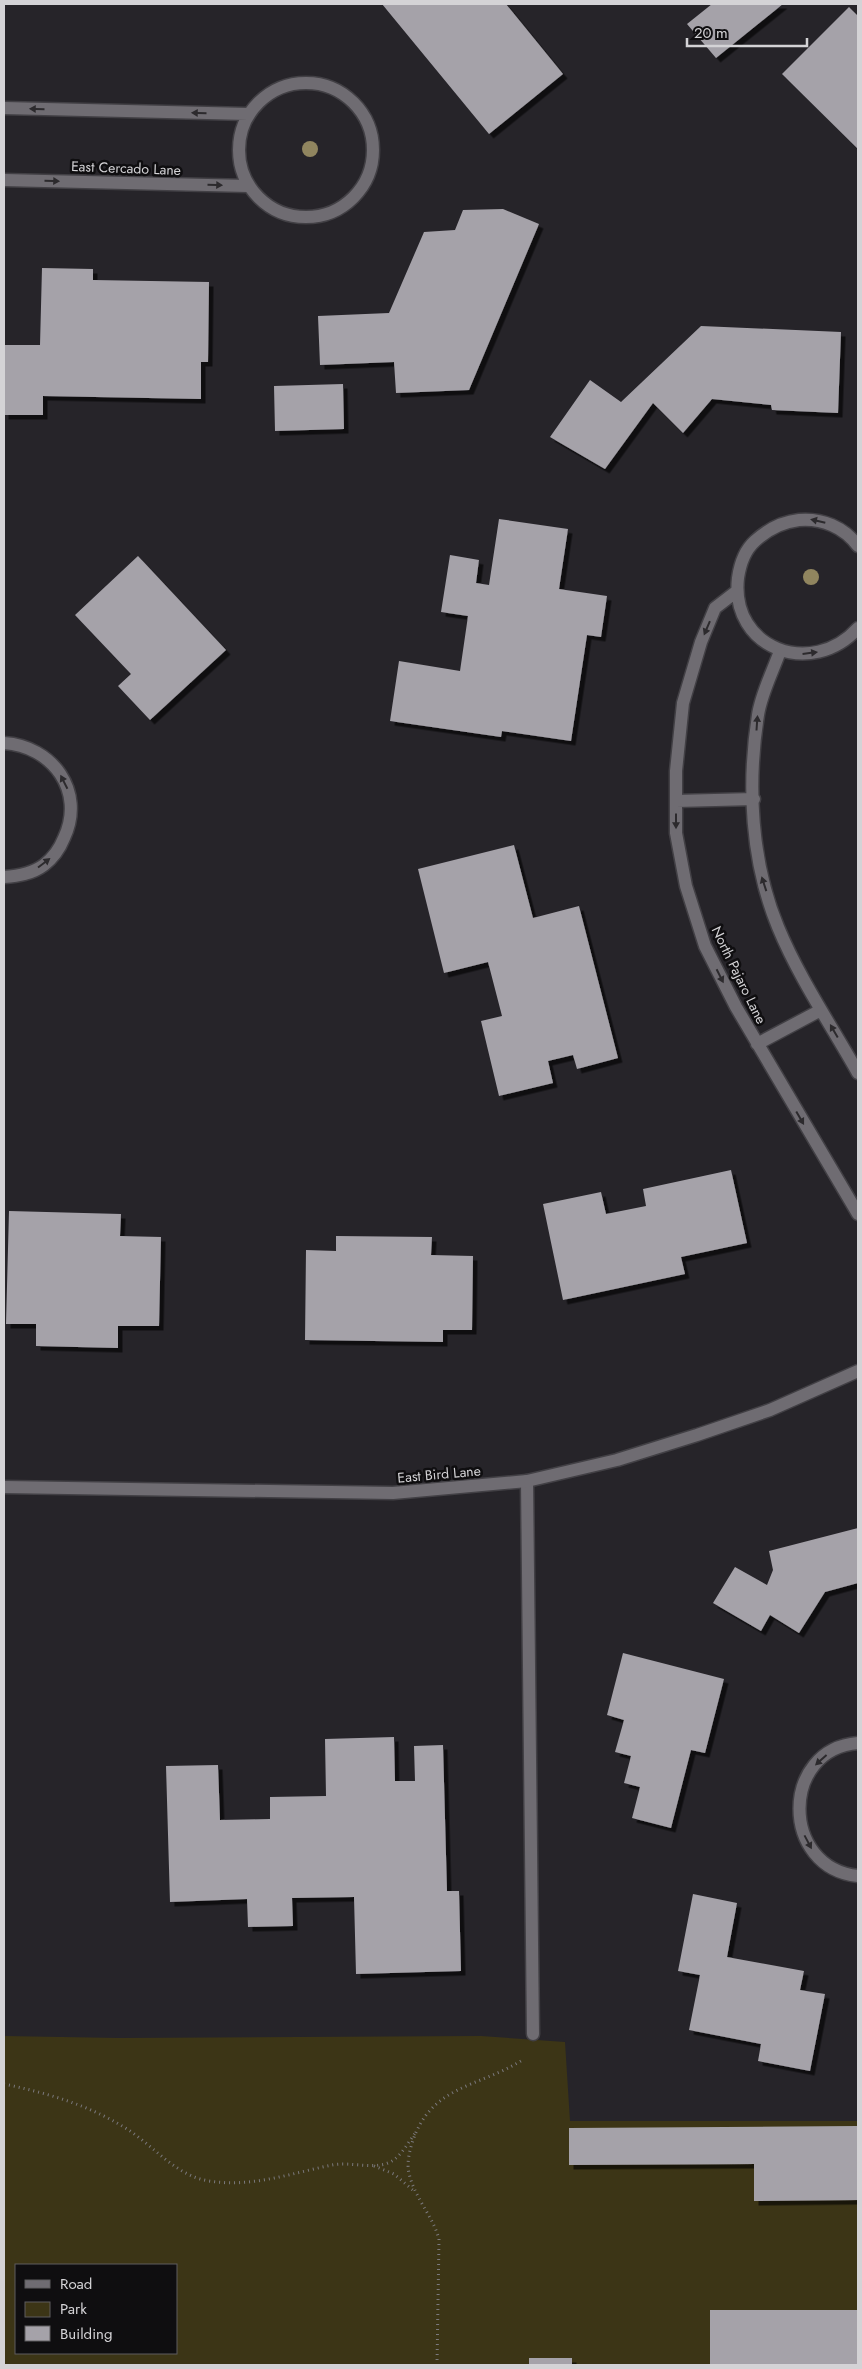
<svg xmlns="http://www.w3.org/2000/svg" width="862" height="2369" font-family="Jost,sans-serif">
  <defs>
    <filter id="shadow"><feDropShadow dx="4.5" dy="4.5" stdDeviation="0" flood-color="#0009"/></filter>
  </defs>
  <rect width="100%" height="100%" fill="#262429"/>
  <path fill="#3c3516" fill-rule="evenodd" d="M4,2036L119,2038L481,2036L565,2042L570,2121H858V2365H4ZM16,2265H176V2353H16Z"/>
  <path fill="#a5a2a9" filter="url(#shadow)" d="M382,4H506L563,74L489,134Z
    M712,4H783L716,58L687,24Z
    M849,7L858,16V149L782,74Z
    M503,209L539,224L469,390L396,393L394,362L320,365L318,316L389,313L424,232L455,230L463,210Z
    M42,268L93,269V280L209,282L208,362H201V399L43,396V415H4V345H40Z
    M701,326L841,332L838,413L772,410L771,405L712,399L683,433L653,403L605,469L550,437L590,380L621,402Z
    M343,384L344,429L275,431L274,386Z
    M499,519L568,529L559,589L607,596L601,637L587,635L571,741L502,731L501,737L390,721L399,661L460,671L468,616L441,612L450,555L479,560L476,583L489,585Z
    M138,556L226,650L150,720L118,686L131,674L75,615Z
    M514,845L533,918L579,906L618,1058L577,1069L573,1055L548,1061L553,1083L499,1096L481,1021L502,1016L488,962L444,973L418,869Z
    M731,1170L747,1243L681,1257L685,1274L563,1300L543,1204L601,1192L606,1214L646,1206L643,1189Z
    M9,1211L121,1214L120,1236L161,1237L159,1326H118V1348L36,1346V1324H6Z
    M336,1236L432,1237L431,1255L473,1256L472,1330H443V1342L305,1340L306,1250L336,1251Z
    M858,1528V1583L825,1592L799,1633L770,1615L761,1631L713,1603L735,1567L767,1585L773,1570L769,1551Z
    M623,1653L724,1679L705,1753L691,1750L671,1828L632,1818L640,1787L624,1783L631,1756L615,1752L624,1720L607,1715Z
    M394,1737L395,1781H415L414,1746L443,1745L447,1891H459L461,1971L356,1974L354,1897L292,1898L293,1926L248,1927L247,1899L170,1902L166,1766L218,1765L220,1820L270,1819V1797L326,1796L325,1739Z
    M693,1894L737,1903L727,1957L804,1971L800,1990L825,1994L810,2071L758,2061L761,2044L689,2030L700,1975L678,1971Z
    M858,2126V2200L754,2201V2164L569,2165V2128Z
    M710,2310H857L858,2365H710Z
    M529,2358H572V2365H529Z"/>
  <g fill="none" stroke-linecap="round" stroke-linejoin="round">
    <g stroke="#424045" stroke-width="15">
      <path id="service" d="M527,1481L533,2034"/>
    </g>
    <g stroke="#424045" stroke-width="15">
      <path id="minor" d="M239 150a67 67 0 1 1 134 0a67 67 0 1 1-134 0Z
        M4,108L248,114
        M4,180L248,186
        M858,546C844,527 822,518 799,520C781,522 768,529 755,541C745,550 740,564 738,578C730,649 812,679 858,628
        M737,591L715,608L701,642L683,703L676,771V833L686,886L705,946L736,1007L858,1214
        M780,651C773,671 761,694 758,715C747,785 751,862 778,927C799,978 831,1025 858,1073
        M4,743C52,746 86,791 64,838C60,848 53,858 44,865C32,874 18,876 4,877
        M676,801L754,799
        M757,1044L821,1010
        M4,1487L393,1493L527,1481L617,1460L697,1435L770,1410L858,1371
        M858,1743C780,1749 780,1868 858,1876"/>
    </g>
    <path stroke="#7b797d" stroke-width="3" stroke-dasharray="1 4" stroke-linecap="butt" d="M4,2084C47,2093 89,2105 127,2129C154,2146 176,2176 209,2181C251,2188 292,2173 332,2165C351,2161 375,2171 392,2161C402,2155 409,2141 416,2132
      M374,2166L394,2174L415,2192
      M437,2365L439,2239C433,2217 416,2199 410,2177C406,2165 409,2154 412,2143C431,2084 479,2088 524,2059"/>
    <use href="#service" stroke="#6f6c72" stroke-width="12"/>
    <use href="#minor" stroke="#6f6c72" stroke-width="12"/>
  </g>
  <g fill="#90855f">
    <circle cx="310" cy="149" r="8"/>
    <circle cx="811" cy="577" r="8"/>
  </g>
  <defs><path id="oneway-solid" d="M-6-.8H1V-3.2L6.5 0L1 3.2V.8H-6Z" transform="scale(1.25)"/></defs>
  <g fill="#2c2a2d">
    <use href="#oneway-solid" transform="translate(37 109) rotate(-179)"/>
    <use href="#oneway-solid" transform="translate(199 113) rotate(-179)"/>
    <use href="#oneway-solid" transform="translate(52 181) rotate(2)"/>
    <use href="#oneway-solid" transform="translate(215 185) rotate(2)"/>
    <use href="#oneway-solid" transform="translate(818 521) rotate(-167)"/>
    <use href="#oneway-solid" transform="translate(707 628) rotate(113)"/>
    <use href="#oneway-solid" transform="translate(810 653) rotate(-7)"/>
    <use href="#oneway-solid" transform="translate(757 723) rotate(-86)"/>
    <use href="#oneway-solid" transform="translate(64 782) rotate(-117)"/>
    <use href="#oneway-solid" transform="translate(676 821) rotate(90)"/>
    <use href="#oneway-solid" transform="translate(44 863) rotate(-37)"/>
    <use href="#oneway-solid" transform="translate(764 884) rotate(-108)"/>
    <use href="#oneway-solid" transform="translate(720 976) rotate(63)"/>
    <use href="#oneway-solid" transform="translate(834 1031) rotate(-120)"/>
    <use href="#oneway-solid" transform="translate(800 1118) rotate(60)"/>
    <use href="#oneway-solid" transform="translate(821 1760) rotate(138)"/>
    <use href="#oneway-solid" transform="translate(808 1842) rotate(62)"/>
  </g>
  <g text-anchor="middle" stroke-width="5" stroke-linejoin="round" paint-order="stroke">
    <g font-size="14" fill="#d4d3d6" stroke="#0f0e10">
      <text transform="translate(126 168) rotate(2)" y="5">East Cercado Lane</text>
      <text transform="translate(739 975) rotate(64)" y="5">North Pajaro Lane</text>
      <text transform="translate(439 1474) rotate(-5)" y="5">East Bird Lane</text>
    </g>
  </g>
  <rect width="862" height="2369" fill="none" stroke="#d4d3d6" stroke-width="10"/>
  <rect x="15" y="2264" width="162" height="90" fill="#0f0e10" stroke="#5e5d5f"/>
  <rect x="25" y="2280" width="25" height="8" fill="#6f6c72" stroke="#5e5d5f"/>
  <text x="60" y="2289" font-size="15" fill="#d4d3d6">Road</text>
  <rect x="25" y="2302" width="25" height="15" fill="#3c3516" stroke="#5e5d5f"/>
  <text x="60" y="2314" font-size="15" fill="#d4d3d6">Park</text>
  <rect x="25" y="2326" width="25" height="15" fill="#a5a2a9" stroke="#5e5d5f"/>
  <text x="60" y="2339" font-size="15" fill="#d4d3d6">Building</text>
  <path d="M687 38v8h120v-8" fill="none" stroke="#d4d3d6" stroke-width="2.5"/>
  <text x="694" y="38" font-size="15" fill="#d4d3d6" stroke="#0f0e10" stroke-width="4" paint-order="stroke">20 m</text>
</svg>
